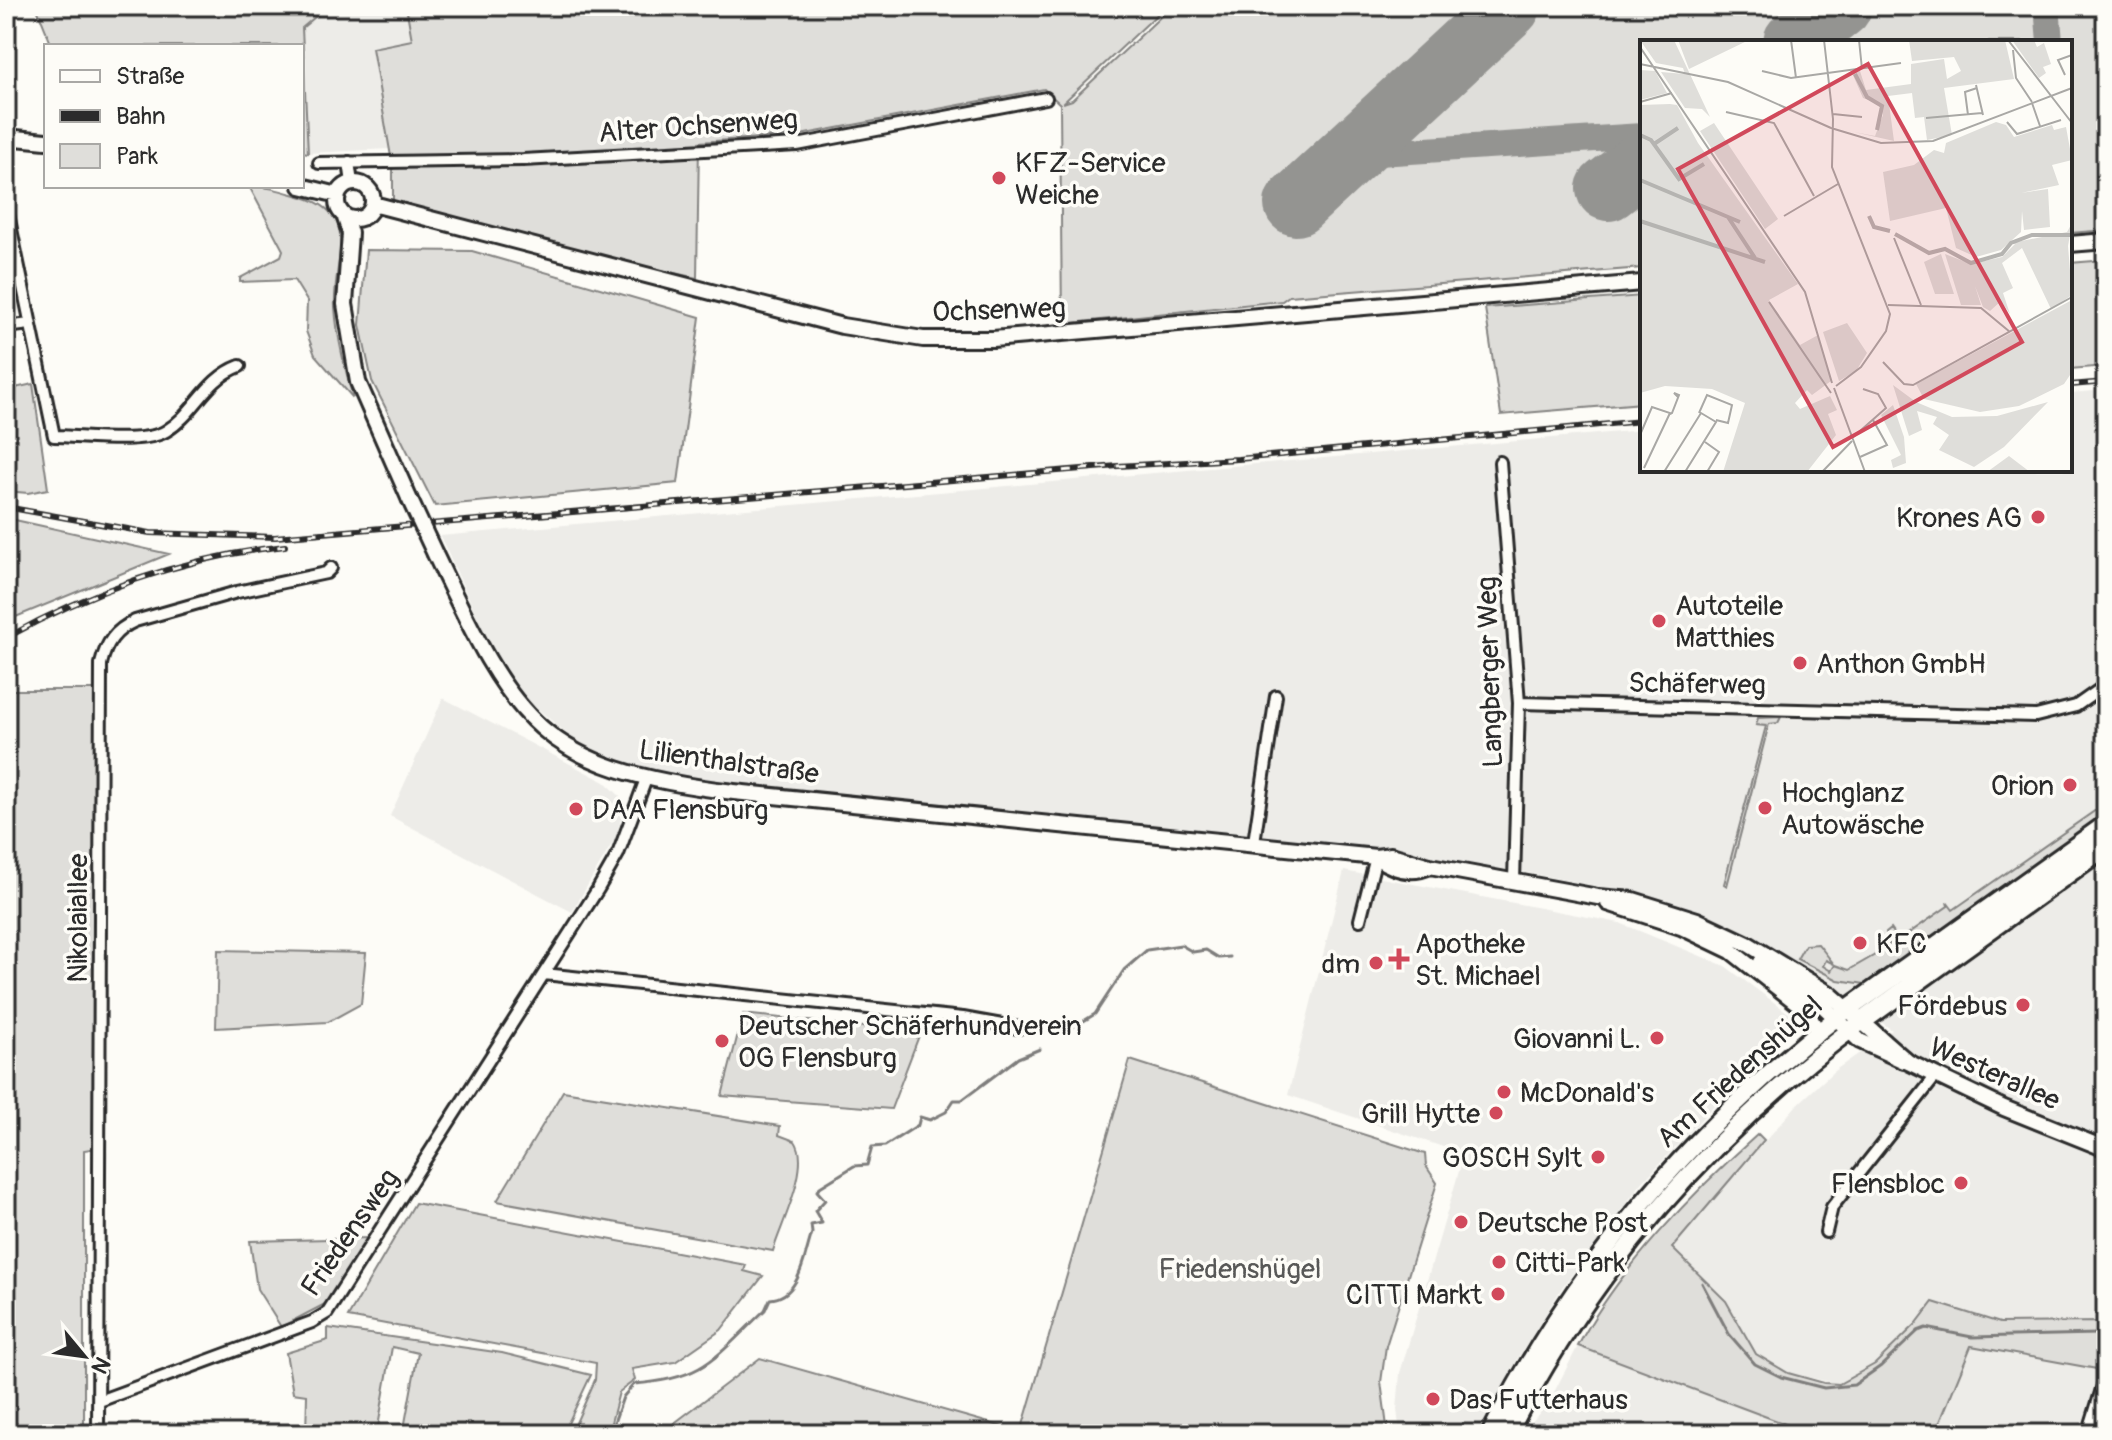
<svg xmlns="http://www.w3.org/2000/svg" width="2112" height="1440" font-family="Pangolin,sans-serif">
  <rect width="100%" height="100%" fill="#fdfcf7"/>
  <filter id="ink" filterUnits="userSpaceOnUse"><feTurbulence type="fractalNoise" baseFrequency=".0125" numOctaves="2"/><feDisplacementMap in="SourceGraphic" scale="16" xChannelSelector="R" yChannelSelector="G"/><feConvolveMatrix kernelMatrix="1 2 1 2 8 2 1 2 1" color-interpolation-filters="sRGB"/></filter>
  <g filter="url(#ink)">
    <path fill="#edece8" d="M328,6H406L413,41L373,48L390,149L308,153L302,28Z
      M2106,390V1322L2000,1323L1933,1302L1889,1353L1857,1377L1839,1384L1788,1373L1756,1354L1726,1301L1671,1248L1796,1106L1834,1071L1892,1030L1849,998L1718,922L1638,894L1523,872L1349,844L655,777L578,743L526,699L494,653L440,536L1642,430V470H2070V393Z
      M443,698L605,782L620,796L623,812L616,837L572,912L390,816Z
      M1344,871L1620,923L1725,966L1791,1015L1756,1060L1641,1184L1563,1286L1518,1358L1478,1434H1400L1397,1410L1400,1373L1464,1154L1288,1095Z
      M2106,1342V1434H1935L1970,1346L2097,1369Z
      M1578,1346L1812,1434H1522L1550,1400Z"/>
    <path fill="#dfdeda" stroke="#858482" stroke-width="2" d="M36,6H328L302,28L308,153L302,152V46H52Z
      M406,6H1166L1063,103L1072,100L1172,6H2106V230L2070,233V42H1642V268L1289,296L1282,301L1062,324L1060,104L1044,89L795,136L699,142L697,278L560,248L393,205V168L372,48L412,40Z
      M249,186C268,186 285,192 303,197C363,215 332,262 335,307C337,338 345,368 353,398L315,355L306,331L307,301L294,280L240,282V278L281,256L283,250Z
      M366,250L472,251L700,317L678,483L435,506L372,381L360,325Z
      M2106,260V366L2070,369V263Z
      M1642,296V403L1501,415L1485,308Z
      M33,384L48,489L28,493L6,491V390Z
      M6,518L169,554L6,621Z
      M6,690H96L97,1148L84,1150V1434H6Z
      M1781,717L1778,723L1769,724L1727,886L1724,884L1766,726L1756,725L1758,718Z
      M2106,803V814L1865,984L1838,980L1797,959L1805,945L1818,944L1834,964L1826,960L1823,966L1831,971L1835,965L1849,970L1887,948L1890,942L1886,933L1891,929L1899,940L1948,906L1947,902L1953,910Z
      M218,950L366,953L361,1004L328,1022L216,1028Z
      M743,1014L920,1033L891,1109L722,1096Z
      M1130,1060L1425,1154L1426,1166L1437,1183L1386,1346L1381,1382L1388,1434H660L760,1358L1021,1432Z
      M563,1091L780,1126L779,1135L795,1141C812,1165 781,1224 773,1251L497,1201Z
      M1758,1134L1764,1140L1672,1248L1726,1301L1756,1354L1788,1373L1824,1383L1839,1384L1875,1364L1916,1324L1933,1302L2000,1323L2106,1322V1342L2097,1369L1971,1346L1935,1434H1812L1578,1346C1618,1270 1694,1191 1758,1134Z
      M415,1203L746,1265L744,1271L763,1276L721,1330L675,1362L632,1369L635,1380L619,1392L608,1434H571L595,1380L596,1363L348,1317Z
      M370,1238L327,1303L281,1327L257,1289L250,1241Z
      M328,1328L502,1353L591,1375L563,1434H403L418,1353L392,1347L378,1427L392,1434H306L307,1395L293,1393L286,1353L328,1340Z"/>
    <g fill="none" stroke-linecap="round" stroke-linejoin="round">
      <path stroke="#7e7d7b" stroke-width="3" d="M1069,1030L1095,1014L1124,970L1147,950L1181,945L1193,952L1206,950L1219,958L1230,957
        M1702,1283L1729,1334L1755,1364L1781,1377L1824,1388L1854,1385L1881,1366L1918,1331L1926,1328L1972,1337L2097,1334
        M610,1434L623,1397L634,1384C706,1379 715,1357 765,1310L770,1299C800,1298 804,1256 812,1233L811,1225L822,1223L815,1211L825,1200L817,1191L820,1187L854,1166L867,1165L872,1147L885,1146L918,1125L920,1117L930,1120L946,1112L954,1100H962L1018,1058L1040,1049"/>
      <path stroke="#949491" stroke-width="26" d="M2047,6L2050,42
        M1348,155L1642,136"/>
      <path stroke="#949491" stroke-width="64" d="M1795,42L1840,6
        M1608,189L1642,163
        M1296,204L1509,6"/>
      <g stroke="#2b2b2b" stroke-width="16">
        <path id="street" d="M349,162L352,183
          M319,163L523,160L797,145L1046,98
          M6,205L54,436C81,436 143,445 166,431C195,414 205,379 240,366
          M6,327L30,324
          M1500,462L1519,703L1514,881
          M1519,703L2036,716L2076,706L2106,685
          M1254,842L1276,696
          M1360,920L1376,857
          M544,974L963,1018L1019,1028
          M1826,1232L1832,1207L1935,1077
          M99,1401L312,1322L327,1313L598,889L618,854L646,779
          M98,1434L101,664C106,643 115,630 135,621L237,592L326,573L331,568
          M2088,1434L2106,1376"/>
      </g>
      <g stroke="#2b2b2b" stroke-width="20">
        <path id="secondary" d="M6,137L46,141
          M337 201a18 18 0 1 1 36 0a18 18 0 1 1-36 0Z
          M301,186L338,195
          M373,204L842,326L923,339H993L1642,283
          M344,215L350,233L345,304L358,382L409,498
          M2070,244L2106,241
          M435,554C515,723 540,769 734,792L1376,857L1391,855L1430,866L1598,897L1633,900L1697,920L1748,944L1830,994L1908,1062L2004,1108L2106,1149
          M1376,857C1393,869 1411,875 1430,866
          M1608,903L1681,927L1731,951L1806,1010L1818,1032
          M1761,962L1823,1006L1860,1041L1904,1061"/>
      </g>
      <g stroke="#2b2b2b" stroke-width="22">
        <path id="primary" d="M1490,1434C1575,1266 1697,1122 1848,1009
          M1508,1434C1591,1270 1713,1131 1861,1022"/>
      </g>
      <g stroke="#2b2b2b" stroke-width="24">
        <path id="highway" d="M1848,1009L2106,825
          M1861,1022L2106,846"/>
      </g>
      <use href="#street" stroke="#fdfcf7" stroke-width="10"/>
      <use href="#secondary" stroke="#fdfcf7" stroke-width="14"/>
      <use href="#primary" stroke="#fdfcf7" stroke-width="16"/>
      <use href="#highway" stroke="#fdfcf7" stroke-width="18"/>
      <g stroke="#2b2b2b" stroke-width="6">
        <path id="rail" d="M2070,385L2106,382
          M6,507L150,533L275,537L1118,466L1238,459L1642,421
          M6,638C92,590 187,557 285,546"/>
      </g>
      <use href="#rail" stroke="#fdfcf7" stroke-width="3" stroke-dasharray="9" stroke-linecap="butt"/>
      <g stroke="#2b2b2b" stroke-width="20" stroke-linecap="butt">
        <path id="secondary-bridge" d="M409,498L435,554"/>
      </g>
      <use href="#secondary-bridge" stroke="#fdfcf7" stroke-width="14"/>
    </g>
  </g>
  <g fill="#d1495b" stroke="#fdfcf7" stroke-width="3">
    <circle cx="999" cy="178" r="8"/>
    <circle cx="2038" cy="517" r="8"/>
    <circle cx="1659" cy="621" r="8"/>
    <circle cx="1800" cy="663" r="8"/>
    <circle cx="2070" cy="785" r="8"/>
    <circle cx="1765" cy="808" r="8"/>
    <circle cx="576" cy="809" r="8"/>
    <circle cx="1860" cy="943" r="8"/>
    <path d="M1395 947h8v8h8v8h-8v8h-8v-8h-8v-8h8z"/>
    <circle cx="1376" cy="963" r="8"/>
    <circle cx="2023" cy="1005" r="8"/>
    <circle cx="1657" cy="1038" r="8"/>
    <circle cx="722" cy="1041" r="8"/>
    <circle cx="1504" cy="1092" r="8"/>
    <circle cx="1496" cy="1113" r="8"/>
    <circle cx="1598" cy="1157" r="8"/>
    <circle cx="1961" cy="1183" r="8"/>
    <circle cx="1461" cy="1222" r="8"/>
    <circle cx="1499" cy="1262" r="8"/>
    <circle cx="1498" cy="1294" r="8"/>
    <circle cx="1433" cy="1399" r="8"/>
  </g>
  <g text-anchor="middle" stroke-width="7" stroke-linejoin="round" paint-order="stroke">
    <g font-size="28" fill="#2b2b2b" stroke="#fdfcf7">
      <text transform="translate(698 125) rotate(-4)" y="10">Alter Ochsenweg</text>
      <text transform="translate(999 309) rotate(-2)" y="10">Ochsenweg</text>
      <text transform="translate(1489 672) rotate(-92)" y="10">Langberger Weg</text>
      <text transform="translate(1697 683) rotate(1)" y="10">Schäferweg</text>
      <text transform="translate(729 761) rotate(8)" y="10">Lilienthalstraße</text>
      <text transform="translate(77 918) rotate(-90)" y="10">Nikolaiallee</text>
      <text transform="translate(1739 1071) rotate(-42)" y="10">Am Friedenshügel</text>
      <text transform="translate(1995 1073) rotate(24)" y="10">Westerallee</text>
      <text transform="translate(349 1232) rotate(-55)" y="10">Friedensweg</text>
    </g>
    <g font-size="28" fill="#2b2b2b" stroke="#fdfcf7" text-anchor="start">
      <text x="1015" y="172">KFZ-Service<tspan x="1015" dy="32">Weiche</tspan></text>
      <text x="2022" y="527" text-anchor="end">Krones AG</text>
      <text x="1675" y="615">Autoteile<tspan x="1675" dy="32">Matthies</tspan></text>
      <text x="1816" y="673">Anthon GmbH</text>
      <text x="2054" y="795" text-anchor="end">Orion</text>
      <text x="1781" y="802">Hochglanz<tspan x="1781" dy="32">Autowäsche</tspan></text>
      <text x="592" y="819">DAA Flensburg</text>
      <text x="1415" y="953">Apotheke<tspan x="1415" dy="32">St. Michael</tspan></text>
      <text x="1876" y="953">KFC</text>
      <text x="1360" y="973" text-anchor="end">dm</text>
      <text x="2007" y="1015" text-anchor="end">Fördebus</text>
      <text x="738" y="1035">Deutscher Schäferhundverein<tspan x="738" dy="32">OG Flensburg</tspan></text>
      <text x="1641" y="1048" text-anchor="end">Giovanni L.</text>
      <text x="1520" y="1102">McDonald's</text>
      <text x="1480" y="1123" text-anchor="end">Grill Hytte</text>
      <text x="1582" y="1167" text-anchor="end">GOSCH Sylt</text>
      <text x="1945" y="1193" text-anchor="end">Flensbloc</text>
      <text x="1477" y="1232">Deutsche Post</text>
      <text x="1515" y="1272">Citti-Park</text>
      <text x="1482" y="1304" text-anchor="end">CITTI Markt</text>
      <text x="1449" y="1409">Das Futterhaus</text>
    </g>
    <g font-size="28" fill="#585857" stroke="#fdfcf7">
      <text x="1240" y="1278">Friedenshügel</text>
    </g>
  </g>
  <g transform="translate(1640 40)">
    <rect width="432" height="432" fill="#fdfcf7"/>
    <path d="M0,0H34L70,77L62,69L45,68L21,32L45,34L43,28L16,23ZM38,0H109L49,29ZM269,0H365L374,39L304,48L312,95L287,100L284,77L275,78L272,53L248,56L254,101L214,92L235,96L243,75L240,64L223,58L212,33L220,31L226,50L271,44V24L304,19L307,39L321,31L314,17L272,21ZM372,0H394L397,7L404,3L411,24L403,27L406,33L399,38ZM0,30L15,31L27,53L0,60ZM30,64L37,65L58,103L158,244L129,260L160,305L178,295L191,341L172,355L167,350L155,363L160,369L190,356L197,370L188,374L196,395L167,432H83L105,363L72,349L25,346L0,353V65ZM356,82L366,85L374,97L412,85L414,90L426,87L432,120L412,125L419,145L381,153L408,149L410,187L384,190L382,171L381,192L361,210L336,217L316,208L306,168L250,181L243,132L274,125L294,110L304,113L306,103ZM74,83L138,179L125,189L60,91ZM432,183L428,206L432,255L411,269L382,208L362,223L373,248L363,253L370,274L361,261L350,271L343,267L335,246L341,265H321L305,214L331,224L362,217L375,204L371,203L427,192ZM301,214L314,254H295L284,222ZM432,260V332L424,344L379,366L340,372L284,359L276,344ZM207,283L227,313L216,331L199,341L183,292ZM253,345L276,362L312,377L357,376L408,362L364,407L334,427L299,410L309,395L293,384L297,377L277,371L282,390L269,396ZM253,365L264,397L266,423L253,428L251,420L261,415L241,375ZM369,416L390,432H347Z" fill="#dfdeda"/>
    <path fill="none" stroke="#b5b4b1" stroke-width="4" d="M215,34L227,57L242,66L237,90M0,95L11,100L39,139L64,124M14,104L38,88M0,140L100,182M229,176L234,187L250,191M88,177L115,218M0,181L125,222M255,194L289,213L305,209L331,223L362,214L371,203L392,195H432"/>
    <path fill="none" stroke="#a9a8a5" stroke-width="2" d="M151,0L156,38M184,0L193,79M219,0L222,29M368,0L432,83M0,7L165,252L192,343M373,10L376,38L392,62M0,24L88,42L191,88M122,31L151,38L261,23M425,35L418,20L432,15M336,45L343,75M0,62L32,53M392,63L400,86M86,72L134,83L174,156M193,74L222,77M328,75L325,52L337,48M286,78L342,73M193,79L192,127L250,274L246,291L221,327L196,346M367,82L377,94L421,80M191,88L241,103L293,101L432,48M144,176L198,144M254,198L281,265M129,262L191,353M248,265L341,268L370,292M243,322L264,344L273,345L432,257M194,348L225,432M59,373L67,355L92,365L88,383L76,380M30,374L32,373L39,355L34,353L38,357M0,395L12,367L30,373L4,428M212,398L246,368L238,354L223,349M65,402L79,412L67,432M220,417L247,405L233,380M24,432L61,373L76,382L45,432M182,432L212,401"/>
    <path fill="#d1495b" fill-opacity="0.15" stroke="#d1495b" stroke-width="4" d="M228,24L382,302L193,407L38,129Z"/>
    <rect width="432" height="432" fill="none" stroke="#2b2b2b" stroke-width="4"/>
  </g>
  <rect width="2112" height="1440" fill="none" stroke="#fdfcf7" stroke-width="32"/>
  <rect x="16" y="16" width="2080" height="1408" fill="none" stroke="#2b2b2b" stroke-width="3" filter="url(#ink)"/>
  <rect x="44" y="44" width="260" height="144" fill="#fdfcf7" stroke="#a9a8a5" stroke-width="2"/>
  <rect x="60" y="70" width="40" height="12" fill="#fdfcf7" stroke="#a9a8a5" stroke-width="2"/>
  <text x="116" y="84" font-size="24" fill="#2b2b2b">Straße</text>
  <rect x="60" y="110" width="40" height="12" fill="#2b2b2b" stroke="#a9a8a5" stroke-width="2"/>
  <text x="116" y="124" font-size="24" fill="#2b2b2b">Bahn</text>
  <rect x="60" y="144" width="40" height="24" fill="#dfdeda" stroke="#a9a8a5" stroke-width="2"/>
  <text x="116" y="164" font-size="24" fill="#2b2b2b">Park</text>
  <g transform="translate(84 1356) rotate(119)" stroke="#fdfcf7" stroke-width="6" paint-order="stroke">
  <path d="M0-6L14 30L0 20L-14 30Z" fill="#2b2b2b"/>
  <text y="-12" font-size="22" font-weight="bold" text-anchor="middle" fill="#2b2b2b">N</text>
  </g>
</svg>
